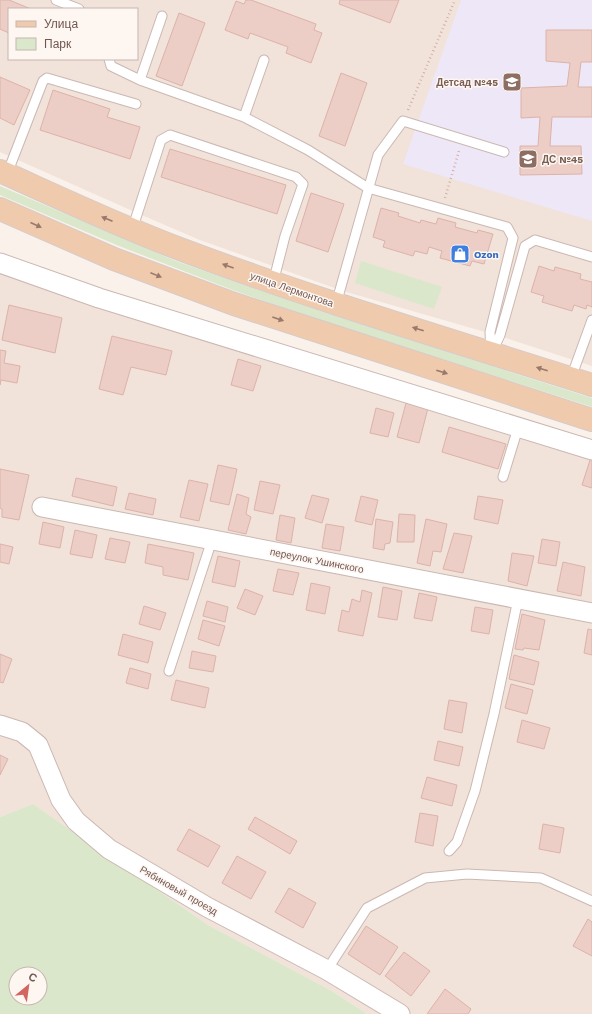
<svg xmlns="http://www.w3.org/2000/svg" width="592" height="1014" font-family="'Work Sans',sans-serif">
  <rect width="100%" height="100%" fill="#faf1eb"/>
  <path fill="#f1e2da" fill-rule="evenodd" d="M0,0H592V366L506,338L343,291L200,240L144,216L0,152ZM9,9H137V59H9Z
    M0,273L592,455V1014H367L330,990L208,925L33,804L0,817Z"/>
  <path fill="#eee7f7" d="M461,0H592V221L403,164Z"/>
  <path fill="#dbe7cb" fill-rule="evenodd" d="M0,186L176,261L241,284L329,314L592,398V407L326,322L238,292L119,246L0,195Z
    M361,261L442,287L434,309L355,283Z
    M33,804L208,925L330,990L367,1014H0V817ZM16,974H40V998H16Z"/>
  <path fill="#eccec6" stroke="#ddb2a9" d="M0,0H9L31,9H9V33L0,29Z
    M246,0H251L316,24L314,30L322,33L311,63L286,53L288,47L250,33L248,39L225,30L236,1L244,4Z
    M340,0H399L390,23L339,4Z
    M179,13L205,23L182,86L156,76Z
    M546,30H592V62H581L578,87H592V117H552L550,146H581L582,174L520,175V146H538L540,117L521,118V88L567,86L570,63L546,61Z
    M341,73L367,83L345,146L319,136Z
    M0,77L30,90L14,125L0,118Z
    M53,90L110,109L107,117L140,127L130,159L40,130Z
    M170,149L286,185L277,214L161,177Z
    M311,193L344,204L328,252L296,241Z
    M381,208L399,213L398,216L420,223L421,220L436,224L438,218L456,223L455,227L477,233L478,230L493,234L484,264L472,261L470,266L440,258L442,251L429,247L427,254L415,251L413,256L383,247L385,241L373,237Z
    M539,266L554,271L555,267L581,274L580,279L592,282V307L587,305L586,309L574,305L572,311L542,302L544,296L531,292Z
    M9,305L62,318L55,353L2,340Z
    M112,336L172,351L166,375L131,367L123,395L99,389Z
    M0,350L6,351L4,363L20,366L17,383L1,380L0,385Z
    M238,359L261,366L253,391L231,385Z
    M406,403L428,408L419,443L397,437Z
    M376,408L394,413L388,437L370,433Z
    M449,427L506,444L498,469L442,452Z
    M591,457H592V488L582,485Z
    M218,465L237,469L229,505L210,501Z
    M0,469L29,475L19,520L2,517V509L0,508Z
    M76,478L117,487L113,506L72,496Z
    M189,480L208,484L199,521L180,517Z
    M260,481L280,485L273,514L254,510Z
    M129,493L156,499L153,515L125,509Z
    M237,494L249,498L246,514L251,517L246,534L228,530Z
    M312,495L329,499L322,523L305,518Z
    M361,496L378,500L372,525L355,521Z
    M478,496L503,500L498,524L474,519Z
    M399,514L415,515L414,542H397Z
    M280,515L295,518L291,543L276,540Z
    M376,519L393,522L390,543L385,544L384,550L373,548Z
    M426,519L447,524L441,552L433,551L430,566L417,563Z
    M43,522L64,527L60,548L39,544Z
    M326,524L344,527L340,551L322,548Z
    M75,530L97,535L92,558L70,554Z
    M454,533L472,536L463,573L443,569Z
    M110,538L130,542L125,563L105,559Z
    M542,539L560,542L556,566L538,563Z
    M0,544L13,547L9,564L0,562Z
    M148,544L194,553L188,580L163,575V567L145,563Z
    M512,553L534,556L527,586L508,581Z
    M218,556L240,561L235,587L212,582Z
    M563,562L585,567L581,596L557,591Z
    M278,569L299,573L293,595L273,591Z
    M311,583L330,587L325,614L306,610Z
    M383,587L402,591L397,620L378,617Z
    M245,589L263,596L255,615L237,608Z
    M362,590L372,593L363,636L338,631L342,610L349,612L352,599L360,602Z
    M419,593L437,597L432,621L414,618Z
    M207,601L228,607L225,622L203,616Z
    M144,606L166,613L160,630L139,624Z
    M475,607L493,610L489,634L471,631Z
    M522,614L545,620L539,650L524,648L523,650L515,649Z
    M203,620L225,626L219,646L198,639Z
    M588,629L592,630V655L584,653Z
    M123,634L153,642L148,663L118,655Z
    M192,651L216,656L213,672L189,668Z
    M0,654L12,659L3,683L0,682Z
    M514,655L539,662L534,685L509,679Z
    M130,668L151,674L148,689L126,683Z
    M176,680L209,688L205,708L171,700Z
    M511,684L533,690L527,714L505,708Z
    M449,700L467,703L462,733L444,729Z
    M522,720L550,728L544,749L517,742Z
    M438,741L463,747L459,766L434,760Z
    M0,755L8,759L0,775Z
    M427,777L457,785L452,806L421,798Z
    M420,813L438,816L433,846L415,842Z
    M255,817L297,841L290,854L248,829Z
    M543,824L564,828L560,853L539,849Z
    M189,829L220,846L208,867L177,850Z
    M237,856L266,872L251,899L222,883Z
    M289,888L316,903L303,928L275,912Z
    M588,919L592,922V956L573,946Z
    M366,926L398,947L380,975L348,954Z
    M404,952L430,971L411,996L385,976Z
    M445,989L471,1009L468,1014H427Z"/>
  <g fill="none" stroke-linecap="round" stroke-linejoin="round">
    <g stroke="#cbb8b2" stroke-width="11">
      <path id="lane" d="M56,0L79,9
        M109,59L111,66L140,80L244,117L308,150L368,188L507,227L513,238L490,332L491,353
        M140,80L162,16
        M244,117L264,60
        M7,174L43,81L47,78L136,104
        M132,230L161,140L170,135L296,177L303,184L285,236L273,283
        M336,304L378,155L403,121L504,152
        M492,352L500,335L525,246L535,240L592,257
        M571,378L592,320
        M503,477L518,428
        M169,671L212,540
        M449,851L457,842L475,791L494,714L518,599
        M327,970L367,908L425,878L467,874L541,878L592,901"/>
    </g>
    <g stroke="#cbb8b2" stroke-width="21">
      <path id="street" d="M0,263L99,298L592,450
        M42,507L592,613
        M0,725L22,732L38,745L61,800L76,821L109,849L207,907L327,970L400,1014"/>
    </g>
    <g stroke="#d5cccb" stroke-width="24">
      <path id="primary" d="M0,171C60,198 119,226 180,249C315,300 454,341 592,385
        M0,209L114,259L234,304L592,420"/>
    </g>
    <path stroke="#d1b1a9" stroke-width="2.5" stroke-dasharray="1 3" stroke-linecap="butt" d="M408,110L455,0
      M445,198L459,151"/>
    <use href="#lane" stroke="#fff" stroke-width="9"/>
    <use href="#street" stroke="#fff" stroke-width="19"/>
    <use href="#primary" stroke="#f0caac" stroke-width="22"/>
  </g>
  <defs><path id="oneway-solid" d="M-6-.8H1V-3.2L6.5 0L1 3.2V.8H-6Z"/></defs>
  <g fill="#98796c">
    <use href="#oneway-solid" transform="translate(107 219) rotate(-157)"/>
    <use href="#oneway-solid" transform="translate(36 225) rotate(24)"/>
    <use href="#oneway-solid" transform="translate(228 266) rotate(-160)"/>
    <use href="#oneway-solid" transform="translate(156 275) rotate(22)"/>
    <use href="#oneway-solid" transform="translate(278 319) rotate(19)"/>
    <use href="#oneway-solid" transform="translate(418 329) rotate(-162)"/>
    <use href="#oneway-solid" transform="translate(542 369) rotate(-162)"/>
    <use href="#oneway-solid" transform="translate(442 372) rotate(18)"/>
  </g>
  <defs>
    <g id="school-square" transform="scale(1)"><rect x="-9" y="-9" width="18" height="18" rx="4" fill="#8d6e63" stroke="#fdf6f1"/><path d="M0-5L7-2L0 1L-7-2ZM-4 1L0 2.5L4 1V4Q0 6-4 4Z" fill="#fff"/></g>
    <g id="shop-square" transform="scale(1)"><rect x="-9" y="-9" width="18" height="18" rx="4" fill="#3f7fe0" stroke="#fdf6f1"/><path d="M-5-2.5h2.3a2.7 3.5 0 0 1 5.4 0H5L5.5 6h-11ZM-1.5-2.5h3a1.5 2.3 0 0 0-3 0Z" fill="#fff"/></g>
  </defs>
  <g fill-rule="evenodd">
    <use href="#school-square" x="512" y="82"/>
    <use href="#school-square" x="528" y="159"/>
    <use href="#shop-square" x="460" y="254"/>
  </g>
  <g text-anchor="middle" stroke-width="3" stroke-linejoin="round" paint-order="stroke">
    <g font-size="10" font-weight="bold" fill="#785e54" stroke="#fdf6f1" text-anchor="end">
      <text x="498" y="86">Детсад №45</text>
      <text x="542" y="163" text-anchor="start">ДС №45</text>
    </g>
    <g font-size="10" font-weight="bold" fill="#366cbe" stroke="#fdf6f1" text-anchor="start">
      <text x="474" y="258">Ozon</text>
    </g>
    <g font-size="10" fill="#725651" stroke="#fdf6f1">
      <text transform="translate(292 289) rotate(19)" y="4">улица Лермонтова</text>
      <text transform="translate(317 560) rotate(11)" y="4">переулок Ушинского</text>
      <text transform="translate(179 890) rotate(30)" y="4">Рябиновый проезд</text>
    </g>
  </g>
  <rect x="8" y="8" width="130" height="52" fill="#fdf6f1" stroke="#c5b6b1"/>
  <rect x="16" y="21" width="20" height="6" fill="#f0caac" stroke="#c5b6b1"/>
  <text x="44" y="28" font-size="12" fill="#725651">Улица</text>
  <rect x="16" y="38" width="20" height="12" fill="#dbe7cb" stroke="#c5b6b1"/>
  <text x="44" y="48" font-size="12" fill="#725651">Парк</text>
  <g transform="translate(28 986) rotate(29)"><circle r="19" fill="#fdf6f1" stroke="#c5b6b1"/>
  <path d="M0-3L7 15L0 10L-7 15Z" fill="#d46460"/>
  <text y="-6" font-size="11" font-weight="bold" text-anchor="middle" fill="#725651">С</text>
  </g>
</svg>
